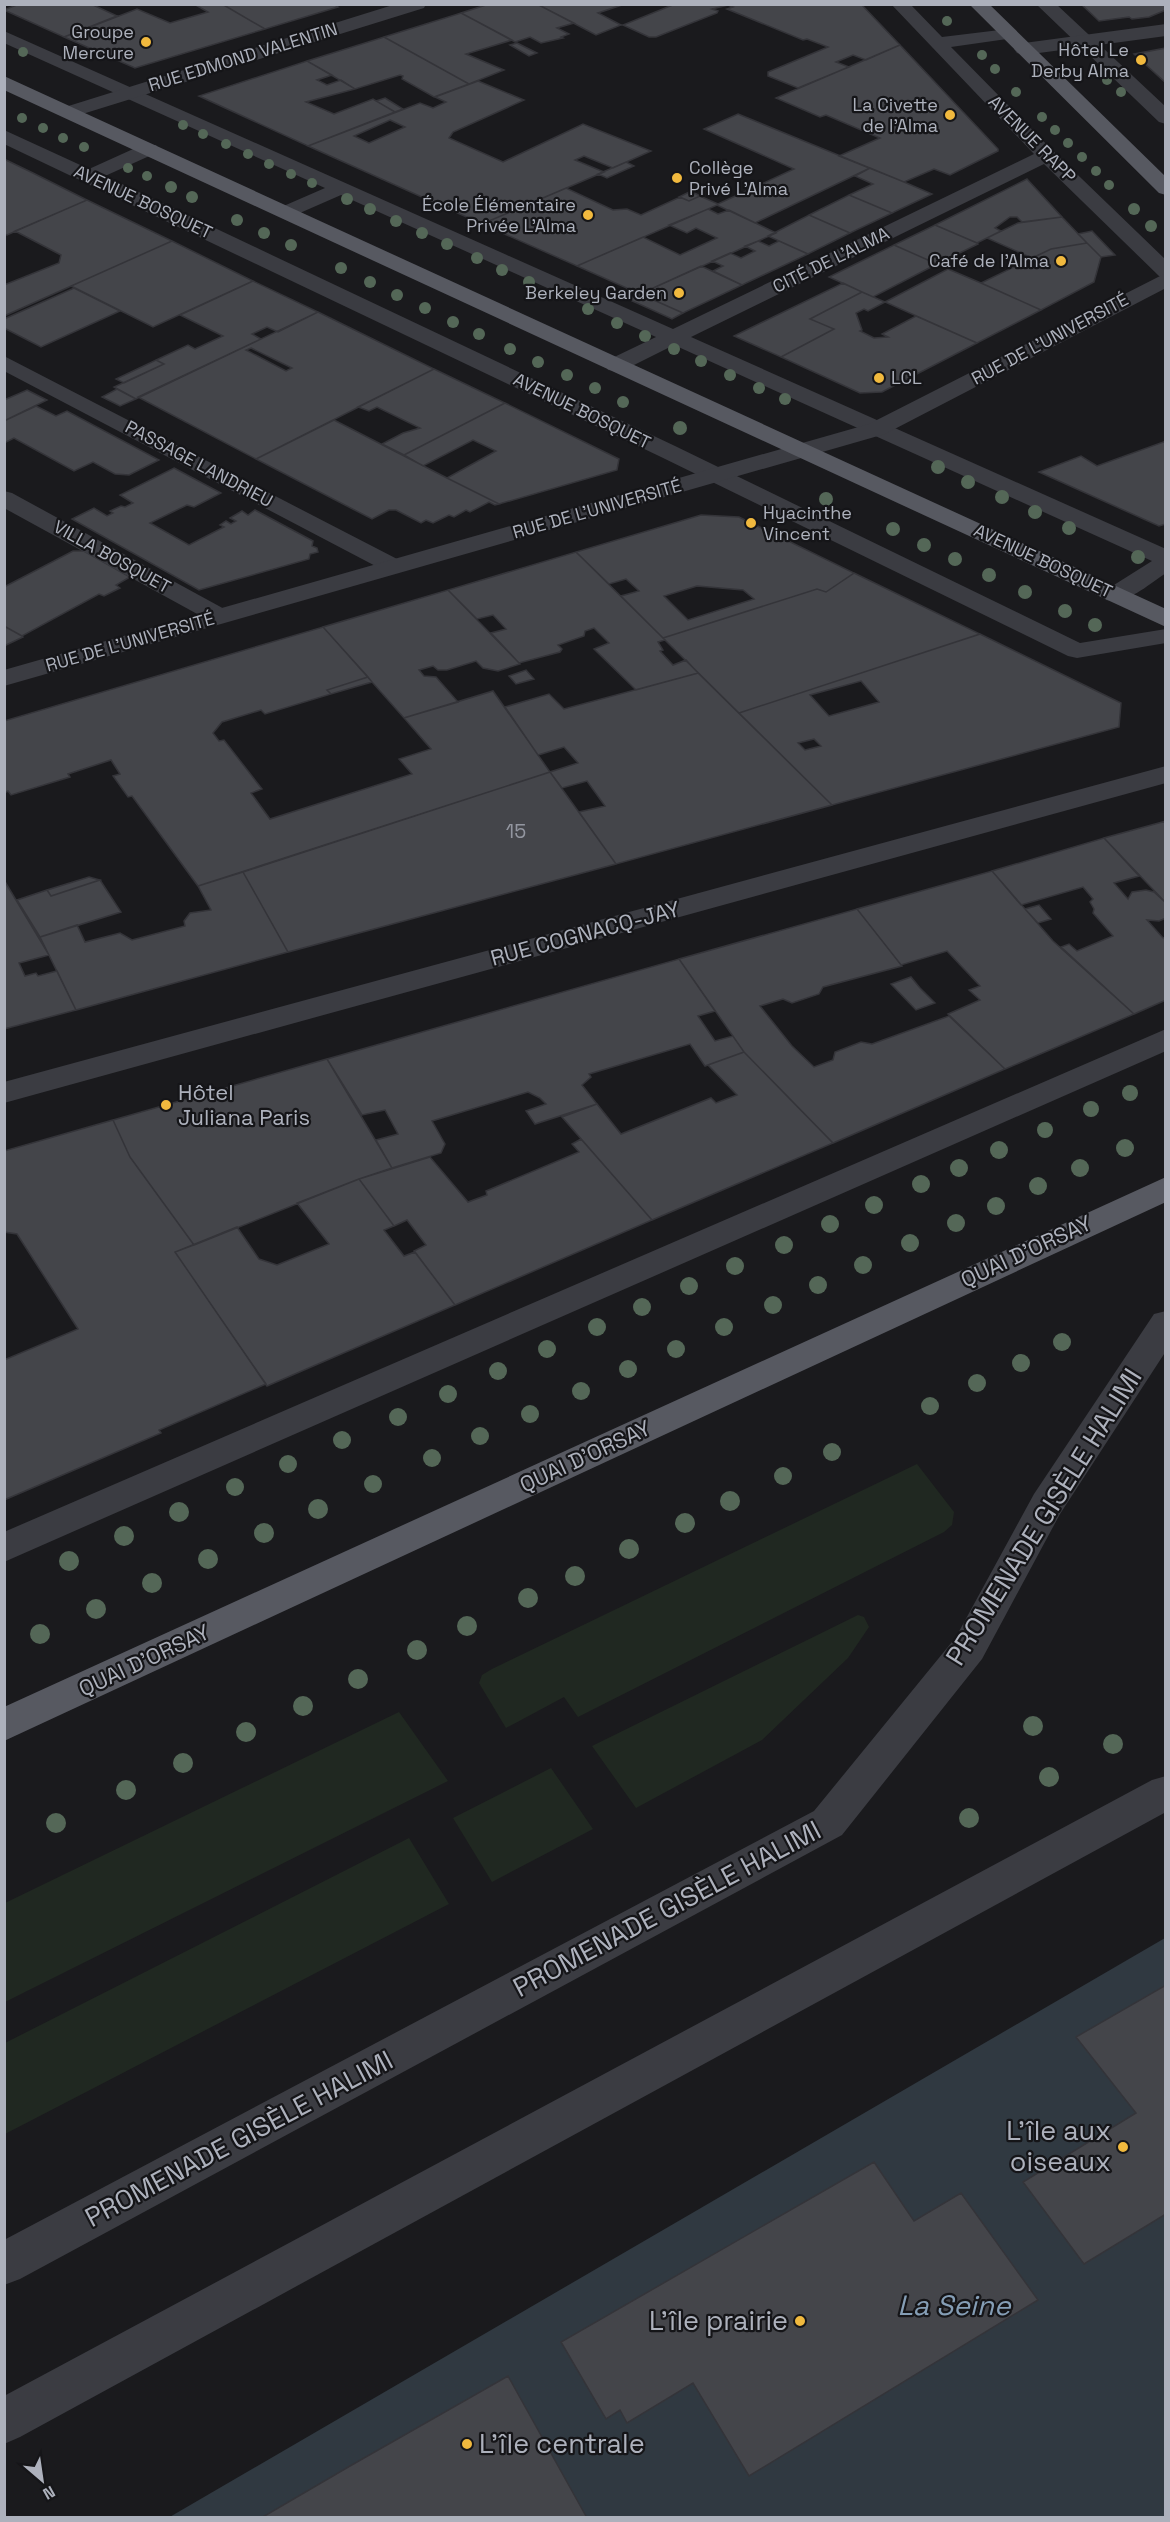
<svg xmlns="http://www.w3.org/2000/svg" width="1170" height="2522" font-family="'Space Grotesk',sans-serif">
  <rect width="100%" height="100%" fill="#1a1a1d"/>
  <path fill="#202821" d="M917,1464L954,1512L952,1525L944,1532L578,1717L564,1697L506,1728L479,1683L482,1675L492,1669Z
    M858,1615L864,1617L869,1627L848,1658L762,1740L636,1808L592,1746Z
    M399,1712L448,1781L5,2002V1903Z
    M551,1768L593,1829L492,1882L453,1818Z
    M409,1838L449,1904L5,2134V2043Z"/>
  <path fill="#303941" d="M1165,1938V2517L168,2518Z"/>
  <path fill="#44454a" stroke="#343439" stroke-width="1.5" fill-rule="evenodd" d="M19,4H91L117,16L64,37L4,10Z
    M194,4H222L265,29L135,68L64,37L137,9L170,23L208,12Z
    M222,4H333L338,7L265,29Z
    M489,4H537L574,23L557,28L569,34L561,37L563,38L541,43L530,37L515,42L461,13Z
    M537,4H625L598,13L621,25L596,35Z
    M675,4H861L900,45L866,60L853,55L836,62L849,67L798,88L768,76V72L828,47L807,39L803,40L727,9L733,7L728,5L712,9L718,11L717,13L656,37H649L623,25Z
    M1166,4V10L1149,17L1132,19L1129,17L1099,21L1081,4Z
    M461,13L512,40L466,54L504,70L469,84L384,37Z
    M384,37L469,84L434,97L402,79L403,76L400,75L355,89L307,61Z
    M517,43L537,53L529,56L510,45Z
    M900,45L998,149V151L950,175L934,169L904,182L839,156L880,138L826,115L820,117L776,98Z
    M1166,48V83L1134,54Z
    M307,61L332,75L317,80L327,85L341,80L355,89L306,102L334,114L373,99L395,112L308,146L199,96Z
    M478,81L524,100L453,132L449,138L503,162L583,124L651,151L613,168L584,156L575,160L604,172L482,224L308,146L420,103L433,108L446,102L435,97ZM390,120L405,127L369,143L354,136Z
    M385,98L403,109L395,112L376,101Z
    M738,114L870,168L755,223L717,205L577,266L482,224L566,188L613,210L627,209L641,215L680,197L689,201L700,196L718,204L794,169L704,129Z
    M4,159L33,173L87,200L7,235L4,234Z
    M626,162L634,166L607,178L598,174Z
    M870,168L904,182L932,194L892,213L849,195L873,184L855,176Z
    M1027,179L1062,217L1022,222L1017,217H1010L995,228L1001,231L977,243L935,225Z
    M691,191L700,196L689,201L679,197Z
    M849,195L892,213L850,233L809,215Z
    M87,200L172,241L4,316V285L59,263L61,255L15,231Z
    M708,209L718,214L729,210L776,233L640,294L577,266L643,237L680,255L717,238L696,228L687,233L669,225Z
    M809,215L850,233L808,254L768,236Z
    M1062,217L1087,243L1051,249L1032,258L987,238L1018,223Z
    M935,225L977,243L978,244L937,264L894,245Z
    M1092,231L1115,255L1101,257L1078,234Z
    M172,241L253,281L153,327L71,286Z
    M758,241L769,246L779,241L808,254L742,285L713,271L723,266L712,261L730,253L741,258L755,251L745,246Z
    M1087,243L1101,257L1094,282L1041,310L981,283L1051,249Z
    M894,245L937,264L873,297L829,277Z
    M701,266L742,285L683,313L640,294Z
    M948,269L981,283L1041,310L977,343L885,302Z
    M253,281L318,312L278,332L267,327L252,334L261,339L136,399L114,387L164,364L156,360L188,345L195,349L223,336L180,315Z
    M843,283L862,292L810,319L834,329L781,357L734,336Z
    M74,288L120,311L41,347L4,328V319Z
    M862,292L885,302L868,311L864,309L856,313L862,330L860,331L874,338L888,337L882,334L916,316L977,343L882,392L860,393L781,357L834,329L810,319Z
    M640,294L665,305L683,313L672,319L628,299Z
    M318,312L434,369L256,459L138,397ZM251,348L292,368L286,371L246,350Z
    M156,360L164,364L124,383L116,379Z
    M434,369L505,403L404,455L382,444L403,433L420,428L377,407L369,411L358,407Z
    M117,389L136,399L120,406L102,397Z
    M27,390L47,400L4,421V400Z
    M505,403L619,459L617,470L499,504L447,478L496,451L473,440L423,466L404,455Z
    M36,406L56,416L67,411L159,460L129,475L115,474L93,462L74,471L14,438L4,443V421Z
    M334,420L447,478L499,504L495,505L489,502L470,512L466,510L454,517L449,515L433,523L426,520L421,523L396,510H389L372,519L256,459Z
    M1166,441V524L1159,526L1039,472L1081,456L1097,466Z
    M174,468L221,493L194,507L187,505L150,523L189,545L224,527L220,525L226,521L231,524L236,521L230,518L242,511L248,515L255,510L313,541L312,546L317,548L318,552L310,554L309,559L199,590L72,519L94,508L107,516L113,513L110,511L121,506L125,507L133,503L120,495Z
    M701,515L739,517L854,573L826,592L817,589L663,638L621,596L639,591L626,579L609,584L576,552ZM697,586L743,590L754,599L688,620L664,596Z
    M73,551H84L130,577L116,585L120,588L104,596L99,594L22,636L4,626V587Z
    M576,552L665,640L658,642L663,650L660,651L673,665L686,660L698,673L636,690L594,649L609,643L594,628L585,631L584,636L558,645L562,649L560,652L519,663L491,633L506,629L493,615L477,619L448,590Z
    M854,573L980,634L739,713L663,638L817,589L826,592Z
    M448,590L520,664L498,671L483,668L476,661L447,670H438L433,666L419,670L424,676L436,677L458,702L404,718L323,627Z
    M4,626L22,636L23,637L4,646Z
    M323,627L368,677L327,690L331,694L265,714L261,710L222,722L213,733L219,741L224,740L262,789L251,793L270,819L412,774L399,759L431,749L404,718L493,691L550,772L198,886L132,796L128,797L113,776L120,774L111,760L68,774L70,777L11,795L8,791L4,793V721Z
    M980,634L1121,703L1119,727L832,805L739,713ZM861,681L879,702L829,716L810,695ZM814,739L821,746L805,750L798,743Z
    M526,670L534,679L516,684L509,676Z
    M698,673L832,805L616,864L579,812L605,806L587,781L562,788L550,772L578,763L564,747L538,755L505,707L549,694L564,709Z
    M368,677L372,682L331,694L327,690Z
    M550,772L616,864L288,952L243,872Z
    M1166,821V903L1104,838Z
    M1104,838L1139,876L1114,883L1128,899L1132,892L1146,890L1154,892L1166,903V918L1159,921L1147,920L1163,938L1166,937V1000L1134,1014L1061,947L1069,944L1077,951L1113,936L1093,913L1094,909L1090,902L1093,899L1083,887L1021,905L992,871Z
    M992,871L1053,941L1134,1014L1005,1069L948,1014L980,1000L969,990L980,986L947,951L901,965L857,909Z
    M243,872L288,952L76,1010L40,937L77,925L85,942L120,933L132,940L185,926L184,921L190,913L211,910L198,886Z
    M89,877L100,880L51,896L47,890Z
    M4,880L49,955L19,963L25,976L36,973L38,976L57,971L76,1010L4,1029Z
    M100,880L121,912L40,937L17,900L47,890L51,896Z
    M1039,905L1051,919L1038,923L1025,909Z
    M857,909L902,966L823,987L819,994L792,1003L783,999L760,1006L792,1046L814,1067L833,1060L835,1052L861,1042L872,1044L949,1016L1005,1069L833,1143L744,1052L679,959Z
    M679,959L715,1011L698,1016L715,1041L733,1036L744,1052L705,1066L690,1044L589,1074L591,1077L582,1085L597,1104L535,1124L526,1111L546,1104L540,1098L528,1092L432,1121L445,1144L441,1153L392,1168L376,1140L398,1134L385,1110L362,1115L327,1059Z
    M911,977L920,988L935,1003L916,1010L891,984Z
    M744,1052L833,1143L652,1220L562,1117L597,1104L621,1134L711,1098L716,1103L737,1095L708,1065Z
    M327,1059L392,1168L359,1179L194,1245L130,1157L113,1120Z
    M113,1120L130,1157L194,1245L175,1252L266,1384L159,1430L161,1433L4,1500V1360L78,1329L17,1234L4,1232V1151Z
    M581,1139L652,1220L455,1305L414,1251L426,1245L407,1220L394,1226L359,1179L430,1157L468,1202L487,1195L486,1191L579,1152L572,1144Z
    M359,1179L394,1226L384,1230L404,1256L415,1252L455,1305L267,1386L175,1252L237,1227L259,1259L277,1265L329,1244L297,1203Z
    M1166,1985V2214L1084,2264L1023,2182L1136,2113L1076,2037Z
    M874,2162L914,2221L961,2193L1038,2300L749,2476L693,2383L627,2423L620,2410L606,2419L561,2342Z
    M508,2376L587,2518H261L350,2466Z"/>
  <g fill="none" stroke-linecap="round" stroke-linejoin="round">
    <path fill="#3b3c42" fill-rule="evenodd" d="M891,4H910L942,37L1008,29L1014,30L1017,34L1014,38L951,47L1053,151L1166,260V278L1159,276L1044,164L691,337L1166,549V573C1149,584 1127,605 1106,600L1103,595L1106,590L1152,561L674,345L624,370L616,371L608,370L605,365L608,360L656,337L341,195L293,216H279L276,212L279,208L325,188L4,43V31L673,329L1034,154Z
      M1036,4H1056L1166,107V124L1159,122Z
      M4,130L89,169L142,145H156L159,149L156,153L105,176L675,446L1080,643L1166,629V643L1077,658L1068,656L659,456L4,144Z
      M4,356L401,561L405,566L401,571L393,573L385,571L4,371Z
      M4,491L12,493L228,611L231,616L228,621L219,623L210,621L4,508Z"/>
    <path fill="#3b3c42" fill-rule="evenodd" d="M1166,1311V1351L1060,1514L982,1659L842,1835L20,2279L4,2285V2240L814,1811L956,1637L1034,1494L1154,1314Z
      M1166,1776V1812L20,2437L4,2444V2396L1152,1780Z"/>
    <path fill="#3b3c42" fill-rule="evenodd" d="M396,4H426L424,8L76,116H62L59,112L62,108Z
      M1166,24V36L1024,55L1017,53L1014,49L1017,45L1024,43Z
      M1166,273V288L885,434L4,686V670L869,424Z
      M1166,766V783L4,1103V1082Z
      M1166,1029V1051L4,1562V1532Z"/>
    <path fill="#575961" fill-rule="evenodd" d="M969,4H989L1166,177V195L1159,193Z
      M4,76L1166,609V627L4,90Z
      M1166,1177V1202L4,1741V1707Z"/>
  </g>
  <g fill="#546757">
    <circle cx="947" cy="21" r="5"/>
    <circle cx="23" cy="52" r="5"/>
    <circle cx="982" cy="55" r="5"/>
    <circle cx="995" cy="69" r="5"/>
    <circle cx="1107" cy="80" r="5"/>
    <circle cx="1016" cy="92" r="5"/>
    <circle cx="1121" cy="92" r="5"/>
    <circle cx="1042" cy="117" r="5"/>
    <circle cx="22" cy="118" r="5"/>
    <circle cx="183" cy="125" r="5"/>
    <circle cx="43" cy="128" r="5"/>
    <circle cx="1055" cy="130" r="5"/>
    <circle cx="203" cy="134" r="5"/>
    <circle cx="63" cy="138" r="5"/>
    <circle cx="1068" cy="143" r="5"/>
    <circle cx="226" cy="144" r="5"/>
    <circle cx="84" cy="147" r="5"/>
    <circle cx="248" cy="154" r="5"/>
    <circle cx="1082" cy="157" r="5"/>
    <circle cx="269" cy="164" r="5"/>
    <circle cx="128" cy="168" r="5"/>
    <circle cx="1096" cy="171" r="5"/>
    <circle cx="291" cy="174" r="5"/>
    <circle cx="147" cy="176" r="5"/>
    <circle cx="312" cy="183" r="5"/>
    <circle cx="1109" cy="185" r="5"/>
    <circle cx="171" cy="187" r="6"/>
    <circle cx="192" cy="197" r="6"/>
    <circle cx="347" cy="199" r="6"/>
    <circle cx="370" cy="209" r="6"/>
    <circle cx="1134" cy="209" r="6"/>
    <circle cx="237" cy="220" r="6"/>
    <circle cx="396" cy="221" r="6"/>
    <circle cx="1151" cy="226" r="6"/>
    <circle cx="264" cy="233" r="6"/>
    <circle cx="422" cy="233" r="6"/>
    <circle cx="447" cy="244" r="6"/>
    <circle cx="291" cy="245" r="6"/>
    <circle cx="477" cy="258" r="6"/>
    <circle cx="341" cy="268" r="6"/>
    <circle cx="502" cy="270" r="6"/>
    <circle cx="370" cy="282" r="6"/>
    <circle cx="529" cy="282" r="6"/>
    <circle cx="397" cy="295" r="6"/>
    <circle cx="425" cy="308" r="6"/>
    <circle cx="588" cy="309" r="6"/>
    <circle cx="453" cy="322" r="6"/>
    <circle cx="617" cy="323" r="6"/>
    <circle cx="479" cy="334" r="6"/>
    <circle cx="645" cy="336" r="6"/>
    <circle cx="510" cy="349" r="6"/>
    <circle cx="674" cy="349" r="6"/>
    <circle cx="701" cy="361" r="6"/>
    <circle cx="538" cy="362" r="6"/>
    <circle cx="567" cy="375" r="6"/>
    <circle cx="730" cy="375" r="6"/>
    <circle cx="595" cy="388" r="6"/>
    <circle cx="759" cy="388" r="6"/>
    <circle cx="785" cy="399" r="6"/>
    <circle cx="623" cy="402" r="6"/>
    <circle cx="680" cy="428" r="7"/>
    <circle cx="938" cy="467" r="7"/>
    <circle cx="968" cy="482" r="7"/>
    <circle cx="1002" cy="497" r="7"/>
    <circle cx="826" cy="499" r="7"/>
    <circle cx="1035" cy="512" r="7"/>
    <circle cx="1069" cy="528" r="7"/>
    <circle cx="893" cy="529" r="7"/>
    <circle cx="924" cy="545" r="7"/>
    <circle cx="1138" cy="557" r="7"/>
    <circle cx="955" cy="559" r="7"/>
    <circle cx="989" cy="575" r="7"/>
    <circle cx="1025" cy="592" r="7"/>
    <circle cx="1065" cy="611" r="7"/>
    <circle cx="1095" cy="625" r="7"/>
    <circle cx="1130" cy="1093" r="8"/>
    <circle cx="1091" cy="1109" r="8"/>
    <circle cx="1045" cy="1130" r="8"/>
    <circle cx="1125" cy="1148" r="9"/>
    <circle cx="999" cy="1150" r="9"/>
    <circle cx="959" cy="1168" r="9"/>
    <circle cx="1080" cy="1168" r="9"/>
    <circle cx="921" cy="1184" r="9"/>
    <circle cx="1038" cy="1186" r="9"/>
    <circle cx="874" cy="1205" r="9"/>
    <circle cx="996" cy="1206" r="9"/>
    <circle cx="956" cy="1223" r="9"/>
    <circle cx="830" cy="1224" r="9"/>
    <circle cx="910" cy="1243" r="9"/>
    <circle cx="784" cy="1245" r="9"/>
    <circle cx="863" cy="1265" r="9"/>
    <circle cx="735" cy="1266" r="9"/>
    <circle cx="818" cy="1285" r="9"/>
    <circle cx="689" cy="1286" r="9"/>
    <circle cx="773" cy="1305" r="9"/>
    <circle cx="642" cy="1307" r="9"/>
    <circle cx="597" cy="1327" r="9"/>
    <circle cx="724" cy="1327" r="9"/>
    <circle cx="1062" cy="1342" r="9"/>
    <circle cx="547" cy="1349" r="9"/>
    <circle cx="676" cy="1349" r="9"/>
    <circle cx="1021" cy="1363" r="9"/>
    <circle cx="628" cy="1369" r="9"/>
    <circle cx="498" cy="1371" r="9"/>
    <circle cx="977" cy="1383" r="9"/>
    <circle cx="581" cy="1391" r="9"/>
    <circle cx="448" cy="1394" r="9"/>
    <circle cx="930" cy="1406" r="9"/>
    <circle cx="530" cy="1414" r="9"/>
    <circle cx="398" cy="1417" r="9"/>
    <circle cx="480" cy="1436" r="9"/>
    <circle cx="342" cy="1440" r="9"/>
    <circle cx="832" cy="1452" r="9"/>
    <circle cx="432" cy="1458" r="9"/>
    <circle cx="288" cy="1464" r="9"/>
    <circle cx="783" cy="1476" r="9"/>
    <circle cx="373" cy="1484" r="9"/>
    <circle cx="235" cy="1487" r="9"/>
    <circle cx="730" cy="1501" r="10"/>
    <circle cx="318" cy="1509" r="10"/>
    <circle cx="179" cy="1512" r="10"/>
    <circle cx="685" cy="1523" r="10"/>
    <circle cx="264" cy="1533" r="10"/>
    <circle cx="124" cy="1536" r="10"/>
    <circle cx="629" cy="1549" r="10"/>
    <circle cx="208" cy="1559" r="10"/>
    <circle cx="69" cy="1561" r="10"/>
    <circle cx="575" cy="1576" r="10"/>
    <circle cx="152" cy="1583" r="10"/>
    <circle cx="528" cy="1598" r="10"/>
    <circle cx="96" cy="1609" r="10"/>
    <circle cx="467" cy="1626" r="10"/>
    <circle cx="40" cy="1634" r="10"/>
    <circle cx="417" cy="1650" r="10"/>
    <circle cx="358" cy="1679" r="10"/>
    <circle cx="303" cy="1706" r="10"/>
    <circle cx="1033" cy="1726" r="10"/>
    <circle cx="246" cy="1732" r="10"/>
    <circle cx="1113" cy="1744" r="10"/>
    <circle cx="183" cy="1763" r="10"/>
    <circle cx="1049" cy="1777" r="10"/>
    <circle cx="126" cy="1790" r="10"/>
    <circle cx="969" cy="1818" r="10"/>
    <circle cx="56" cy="1823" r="10"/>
  </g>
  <g fill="#f1b93e" stroke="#151518" stroke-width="2">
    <circle cx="146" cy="42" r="6"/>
    <circle cx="1141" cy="60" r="6"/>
    <circle cx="950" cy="115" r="6"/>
    <circle cx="677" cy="178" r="6"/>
    <circle cx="588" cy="215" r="6"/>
    <circle cx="1061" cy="261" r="6"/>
    <circle cx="679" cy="293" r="6"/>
    <circle cx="879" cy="378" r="6"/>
    <circle cx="751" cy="523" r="6"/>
    <circle cx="166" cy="1105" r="6"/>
    <circle cx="1123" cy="2147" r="6"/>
    <circle cx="800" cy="2321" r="6"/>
    <circle cx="467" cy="2444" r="6"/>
  </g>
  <g text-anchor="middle" stroke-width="4.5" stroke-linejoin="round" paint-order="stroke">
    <g font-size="18" fill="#adb1bc" stroke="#151518" text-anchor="end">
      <text x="134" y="38">Groupe<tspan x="134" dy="21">Mercure</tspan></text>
      <text x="1129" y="56">Hôtel Le<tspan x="1129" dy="21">Derby Alma</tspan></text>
      <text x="938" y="111">La Civette<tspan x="938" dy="21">de l'Alma</tspan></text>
      <text x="689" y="174" text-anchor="start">Collège<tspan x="689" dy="21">Privé L'Alma</tspan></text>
      <text x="576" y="211">École Élémentaire<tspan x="576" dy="21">Privée L'Alma</tspan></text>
      <text x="1049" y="267">Café de l'Alma</text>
      <text x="667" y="299">Berkeley Garden</text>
      <text x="891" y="384" text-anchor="start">LCL</text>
      <text x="763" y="519" text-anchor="start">Hyacinthe<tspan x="763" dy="21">Vincent</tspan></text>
    </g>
    <g font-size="18" fill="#adb1bc" stroke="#151518">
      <text transform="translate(243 57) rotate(-17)" y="6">RUE EDMOND VALENTIN</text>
      <text transform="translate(1032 139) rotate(45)" y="6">AVENUE RAPP</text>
      <text transform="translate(143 202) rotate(25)" y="6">AVENUE BOSQUET</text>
      <text transform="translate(831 260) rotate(-26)" y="6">CITÉ DE L'ALMA</text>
      <text transform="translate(1050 339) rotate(-28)" y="6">RUE DE L'UNIVERSITÉ</text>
      <text transform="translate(582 411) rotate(26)" y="6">AVENUE BOSQUET</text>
      <text transform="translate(199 464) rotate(28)" y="6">PASSAGE LANDRIEU</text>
      <text transform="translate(597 509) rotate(-16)" y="6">RUE DE L'UNIVERSITÉ</text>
      <text transform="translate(112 557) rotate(29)" y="6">VILLA BOSQUET</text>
      <text transform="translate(1043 561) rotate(25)" y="6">AVENUE BOSQUET</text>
      <text transform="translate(130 642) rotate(-16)" y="6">RUE DE L'UNIVERSITÉ</text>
    </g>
    <g font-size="20" fill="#9396a0">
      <text x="516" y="838">15</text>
    </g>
    <g font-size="22" fill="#adb1bc" stroke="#151518">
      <text transform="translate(585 933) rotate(-15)" y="8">RUE COGNACQ-JAY</text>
      <text transform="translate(1026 1251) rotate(-25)" y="8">QUAI D'ORSAY</text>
      <text transform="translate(585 1456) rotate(-25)" y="8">QUAI D'ORSAY</text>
      <text transform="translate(144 1660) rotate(-25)" y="8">QUAI D'ORSAY</text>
    </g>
    <g font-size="22" fill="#adb1bc" stroke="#151518" text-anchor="start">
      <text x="178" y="1100">Hôtel<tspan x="178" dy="25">Juliana Paris</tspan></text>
    </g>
    <g font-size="27" fill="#adb1bc" stroke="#151518">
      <text transform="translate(1044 1517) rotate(-58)" y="9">PROMENADE GISÈLE HALIMI</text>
      <text transform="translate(667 1909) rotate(-28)" y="9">PROMENADE GISÈLE HALIMI</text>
      <text transform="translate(239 2139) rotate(-28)" y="9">PROMENADE GISÈLE HALIMI</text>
    </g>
    <g font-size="27" fill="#adb1bc" stroke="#151518" text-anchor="end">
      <text x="1111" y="2140">L'île aux<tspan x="1111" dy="31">oiseaux</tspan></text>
      <text x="788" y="2330">L'île prairie</text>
      <text x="479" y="2453" text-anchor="start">L'île centrale</text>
    </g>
    <g font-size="28" font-style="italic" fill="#859eb6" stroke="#151518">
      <text x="954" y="2315">La Seine</text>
    </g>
  </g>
  <rect width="1170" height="2522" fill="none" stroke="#adb1bc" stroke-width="12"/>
  <g transform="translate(42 2480) rotate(151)" stroke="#151518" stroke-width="4.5" paint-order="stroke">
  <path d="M0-4.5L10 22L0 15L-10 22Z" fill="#adb1bc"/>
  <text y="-9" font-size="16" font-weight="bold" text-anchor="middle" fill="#adb1bc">N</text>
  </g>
</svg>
